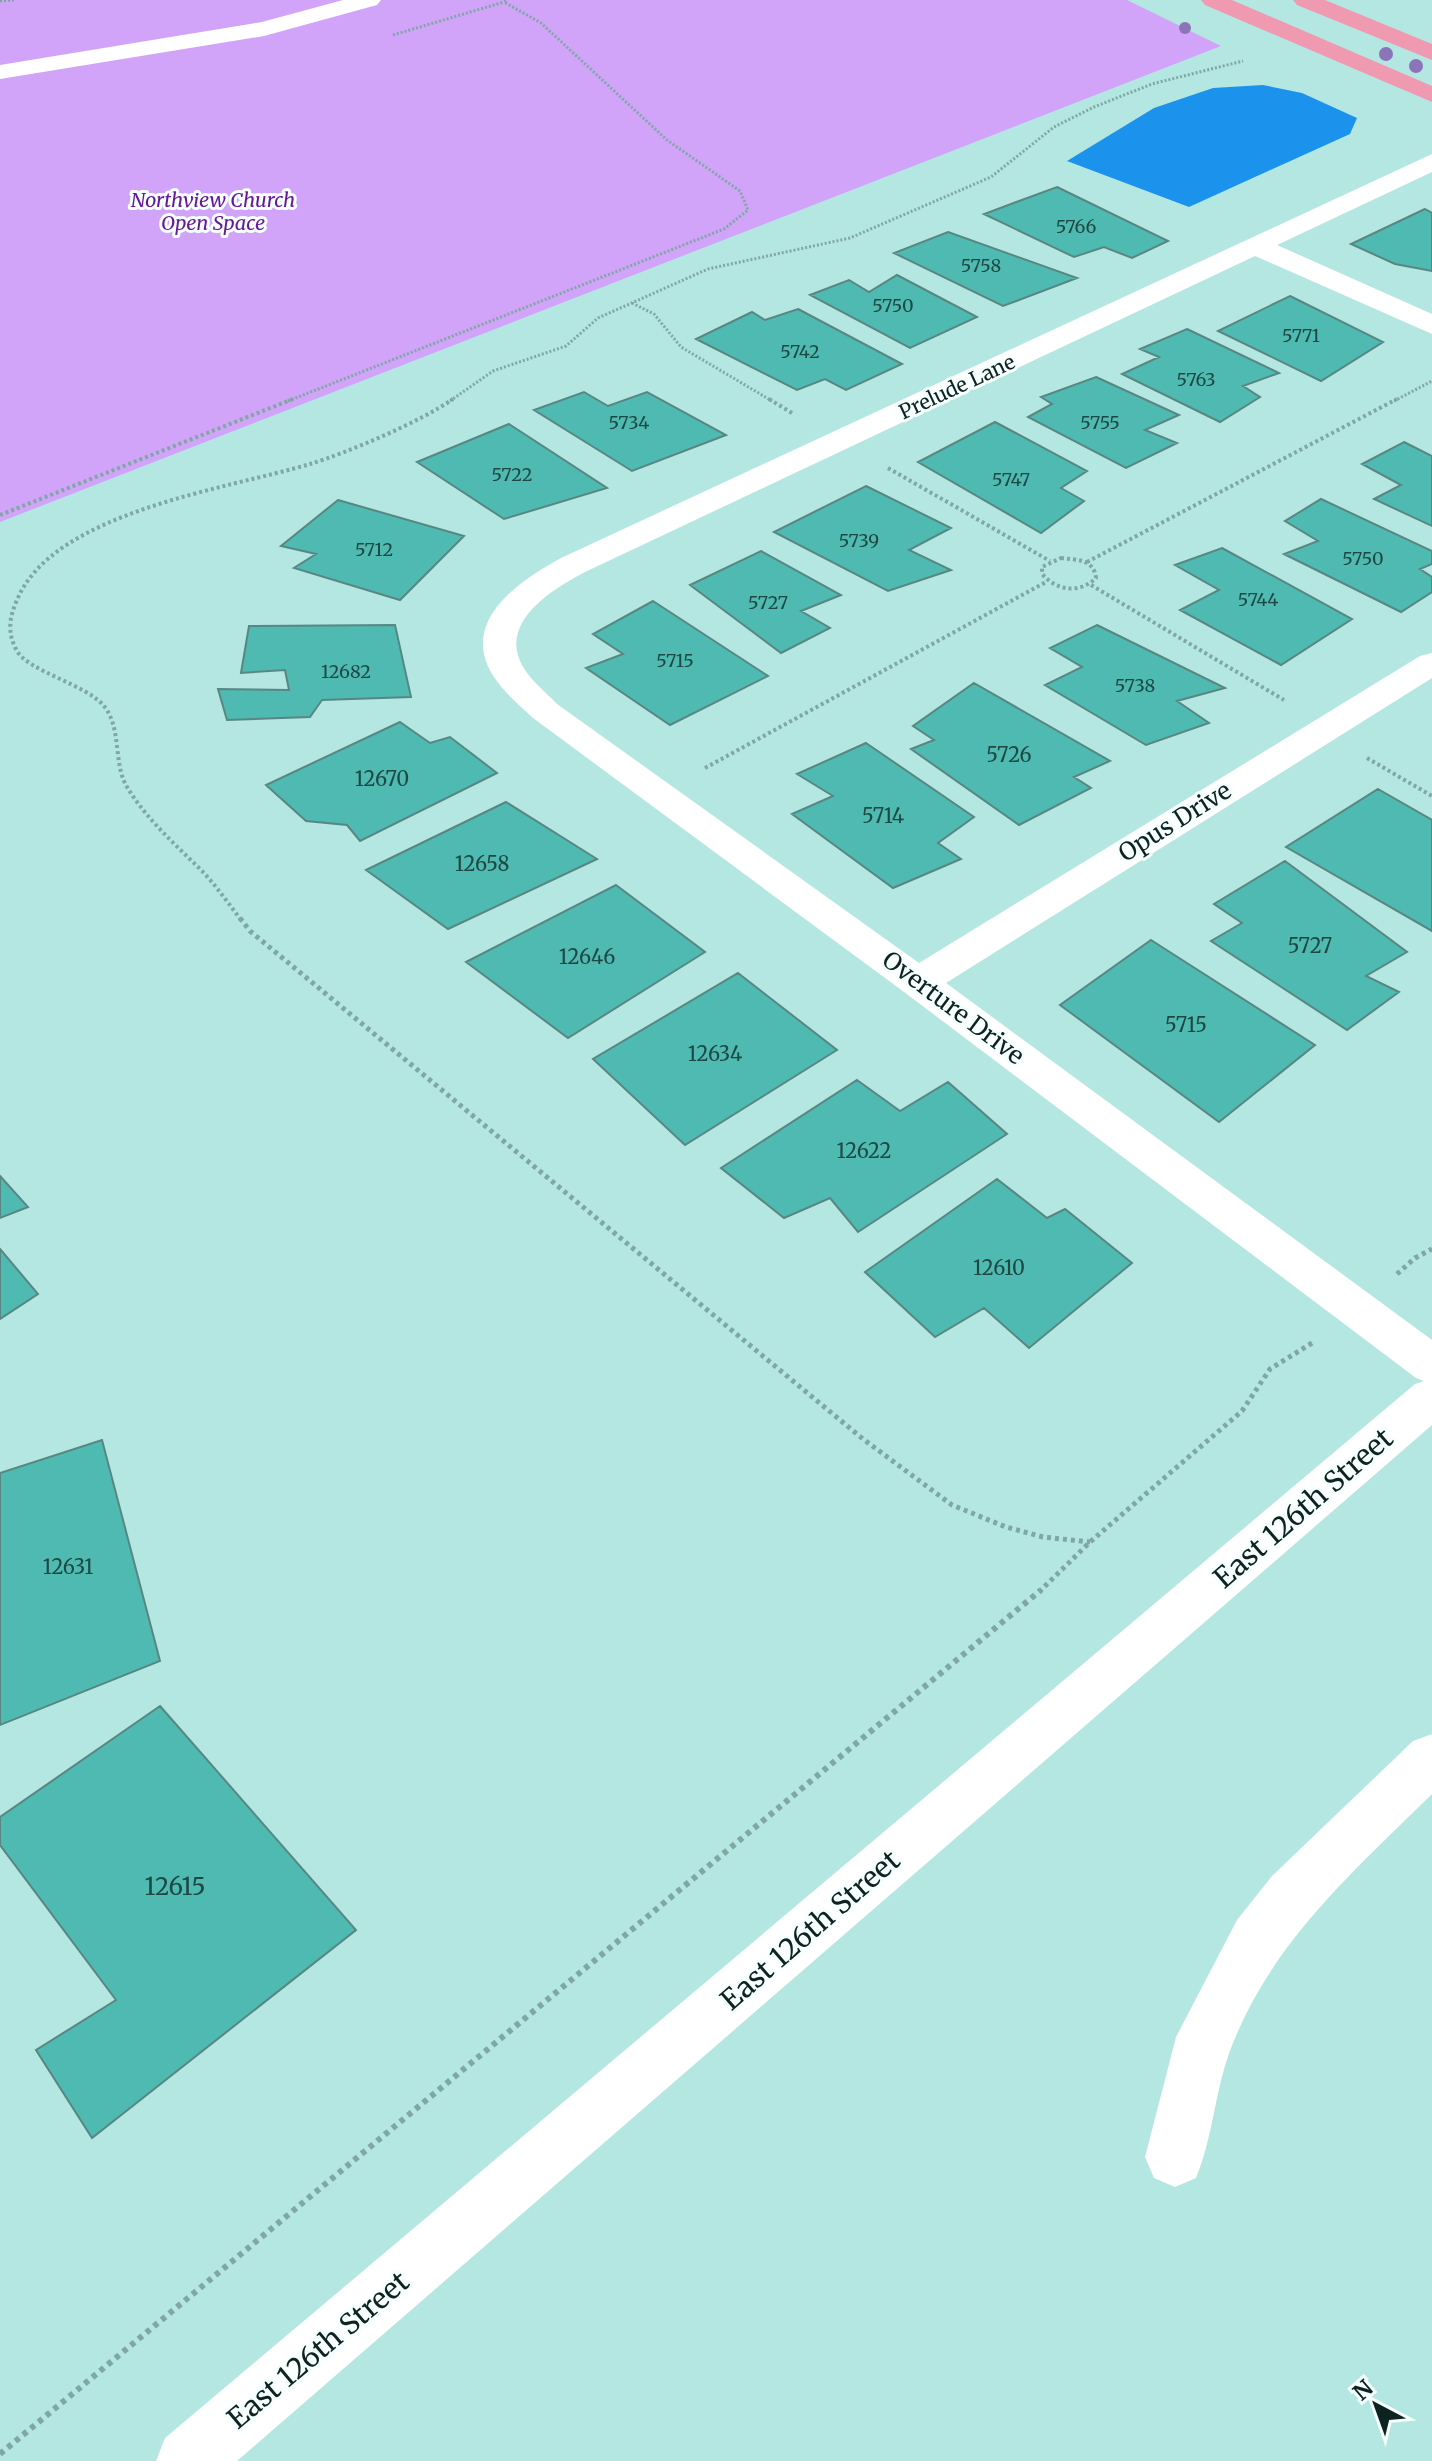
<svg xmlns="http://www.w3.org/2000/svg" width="1432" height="2461" font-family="Merriweather,serif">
  <rect width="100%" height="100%" fill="#b5e7e2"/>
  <path fill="#d1a4fa" d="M0,0H1127L1221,46L0,522Z"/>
  <path fill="#1b93ec" d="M1263,85L1302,93L1357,118L1350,134L1189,207L1067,161L1154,108L1213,88Z"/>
  <path fill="#4fbab1" stroke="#588783" stroke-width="2" d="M1057,187L1168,241L1132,258L1104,247L1074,257L984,214Z
    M1425,209L1432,213V271L1395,264L1351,244Z
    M948,232L1077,278L1003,306L894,253Z
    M897,275L977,317L910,348L810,295L849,280L869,292Z
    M1290,296L1383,342L1321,381L1218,331Z
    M798,309L902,364L846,390L825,379L797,390L696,339L752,312L765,320Z
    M1187,329L1279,373L1243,386L1260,397L1220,422L1122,374L1159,357L1140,349Z
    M1096,377L1179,415L1145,430L1177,443L1126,468L1028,417L1052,404L1041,397Z
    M584,392L608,406L647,392L726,435L632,471L534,410Z
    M995,422L1087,471L1061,488L1084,501L1041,533L918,462Z
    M509,424L607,488L504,519L417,462Z
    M1404,442L1432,456V526L1374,499L1401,485L1362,464Z
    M866,486L951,528L909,550L951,570L888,591L774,532Z
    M1321,499L1432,551V564L1420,569L1432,577V592L1401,612L1284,554L1318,541L1285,521Z
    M338,500L464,536L400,600L294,568L316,554L281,546Z
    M1222,548L1352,619L1281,665L1180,610L1219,590L1175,565Z
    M761,551L841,595L801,611L830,628L781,653L690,585Z
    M653,601L768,676L670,725L586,668L623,654L593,634Z
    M395,625L411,697L322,700L310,717L227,720L218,689L289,690L285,670L241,673L249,626Z
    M1097,625L1225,688L1177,701L1209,723L1146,745L1045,685L1082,667L1050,648Z
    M974,683L1110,761L1074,777L1091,788L1019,825L911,749L934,740L913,726Z
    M400,722L430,743L450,737L497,773L360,841L347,825L306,821L266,785Z
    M866,743L974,817L938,843L961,859L893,888L792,814L833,796L797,774Z
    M1378,789L1432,820V931L1286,847Z
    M506,802L597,859L448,929L366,870Z
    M1285,861L1407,952L1366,976L1399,992L1347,1030L1211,941L1242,923L1214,904Z
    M616,885L705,952L568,1038L466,962Z
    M1151,940L1315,1045L1219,1122L1060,1005Z
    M738,973L837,1050L685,1145L593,1059Z
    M857,1080L900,1111L948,1082L1007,1134L858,1232L830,1198L784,1218L721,1168Z
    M0,1176L28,1207L0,1218Z
    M997,1179L1047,1218L1065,1209L1132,1263L1029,1348L984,1308L935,1337L865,1272Z
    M0,1249L38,1294L0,1319Z
    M102,1440L160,1661L0,1725V1473Z
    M160,1706L356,1930L92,2138L36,2050L116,2000L0,1845V1817Z"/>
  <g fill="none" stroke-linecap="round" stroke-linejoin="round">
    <path stroke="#7fa7a3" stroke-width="3" stroke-dasharray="2 2" stroke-linecap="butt" d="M0,1L15,0
      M393,35L504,2
      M632,303L654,314L681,347L772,401
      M288,401L724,229L748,210L740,191L667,140L541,23L504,2L507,0
      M450,401L493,371L566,346L598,318L708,269L850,238L991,177L1054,127L1094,107L1152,84L1243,61
      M1394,401L1432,381"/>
    <path stroke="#7fa7a3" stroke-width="4" stroke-dasharray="3 3" stroke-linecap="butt" d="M769,399L792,413
      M888,468L1050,561
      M0,515L293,399
      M1061,558C1077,560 1094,559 1096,578C1079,594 1057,591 1042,574V567Z
      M1087,562L1397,399
      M1091,585L1284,700
      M1367,758L1432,796
      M705,768L1046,582
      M241,920C229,904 217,887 203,872C176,845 147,820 127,787C113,764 122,728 104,706C87,685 28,671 17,651C7,633 9,618 17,600C53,512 227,489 310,464C349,452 420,422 453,399"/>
    <path stroke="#7fa7a3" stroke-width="5" stroke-dasharray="4 4" stroke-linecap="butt" d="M240,918L250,931L863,1439L952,1505L1006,1527L1043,1537L1090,1542
      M1397,1274L1415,1258L1432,1249
      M1039,1592L1090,1542L1242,1411L1270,1369L1312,1343"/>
    <path stroke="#7fa7a3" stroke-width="6" stroke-dasharray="5 5" stroke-linecap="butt" d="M0,2454L1041,1590"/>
    <path fill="#fff" fill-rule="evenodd" d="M343,0H381L377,5L264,36L0,79V65L262,22Z
      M1432,154V172L1277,245L1432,314V334L1255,256L585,572C553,589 497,622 523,667C531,681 546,692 557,704L919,963L1420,656L1432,653V678L946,983L1432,1340V1425L237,2461H156L165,2438L1415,1384L1424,1381L1416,1378L904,992L533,718C515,701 489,680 484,654C475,608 529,576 561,558Z
      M1432,1734V1794C1355,1870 1274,1940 1233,2043C1215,2086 1214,2135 1196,2178L1175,2187L1154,2178L1145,2157L1176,2037L1237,1920L1272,1876L1413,1741Z"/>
    <path fill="#ef9ab0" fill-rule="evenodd" d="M1201,0H1232L1432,86V102L1205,5Z
      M1293,0H1325L1432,44V60L1297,5Z"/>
  </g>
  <g fill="#8b74ba">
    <circle cx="1185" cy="28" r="6"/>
    <circle cx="1386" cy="54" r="7"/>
    <circle cx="1416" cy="66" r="7"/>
  </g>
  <g text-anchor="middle" stroke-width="6" stroke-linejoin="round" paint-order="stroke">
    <g font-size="18" fill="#1e4844">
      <text x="1076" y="233">5766</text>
      <text x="981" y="272">5758</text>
      <text x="893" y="312">5750</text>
      <text x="1301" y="342">5771</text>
      <text x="800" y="358">5742</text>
      <text x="1196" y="386">5763</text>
      <text x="629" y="429">5734</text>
      <text x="1100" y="429">5755</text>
      <text x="512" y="481">5722</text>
      <text x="1011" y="486">5747</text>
      <text x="859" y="547">5739</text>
      <text x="374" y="556">5712</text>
      <text x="1363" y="565">5750</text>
      <text x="1258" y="606">5744</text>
      <text x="768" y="609">5727</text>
      <text x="675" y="667">5715</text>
      <text x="346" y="678">12682</text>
      <text x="1135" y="692">5738</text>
    </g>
    <g font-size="20" font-style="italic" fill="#69169a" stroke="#f5fffe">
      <text x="213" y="207">Northview Church<tspan x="213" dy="23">Open Space</tspan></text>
    </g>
    <g font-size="20" fill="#0e2220" stroke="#f5fffe">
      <text transform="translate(957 387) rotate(-25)" y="7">Prelude Lane</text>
    </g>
    <g font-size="20" fill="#1e4844">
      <text x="1009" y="762">5726</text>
      <text x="382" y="786">12670</text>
      <text x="883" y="823">5714</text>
      <text x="482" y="871">12658</text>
      <text x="1310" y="953">5727</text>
      <text x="587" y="964">12646</text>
      <text x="1186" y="1032">5715</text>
      <text x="715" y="1061">12634</text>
      <text x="864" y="1158">12622</text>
      <text x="999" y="1275">12610</text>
      <text x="68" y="1574">12631</text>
    </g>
    <g font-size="24" fill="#0e2220" stroke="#f5fffe">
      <text transform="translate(1175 822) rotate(-32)" y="8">Opus Drive</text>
      <text transform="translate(953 1008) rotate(37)" y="8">Overture Drive</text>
    </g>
    <g font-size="24" fill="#1e4844">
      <text x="175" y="1895">12615</text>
    </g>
    <g font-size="28" fill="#0e2220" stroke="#f5fffe">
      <text transform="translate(1303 1508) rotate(-41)" y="10">East 126th Street</text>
      <text transform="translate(810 1930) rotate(-41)" y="10">East 126th Street</text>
      <text transform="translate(318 2350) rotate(-40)" y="10">East 126th Street</text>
    </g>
  </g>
  <g transform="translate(1376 2405) rotate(319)" stroke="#f5fffe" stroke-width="6" paint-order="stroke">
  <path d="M0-6L14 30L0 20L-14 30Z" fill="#0e2220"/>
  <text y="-12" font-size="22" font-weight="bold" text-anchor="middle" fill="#0e2220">N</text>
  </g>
</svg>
